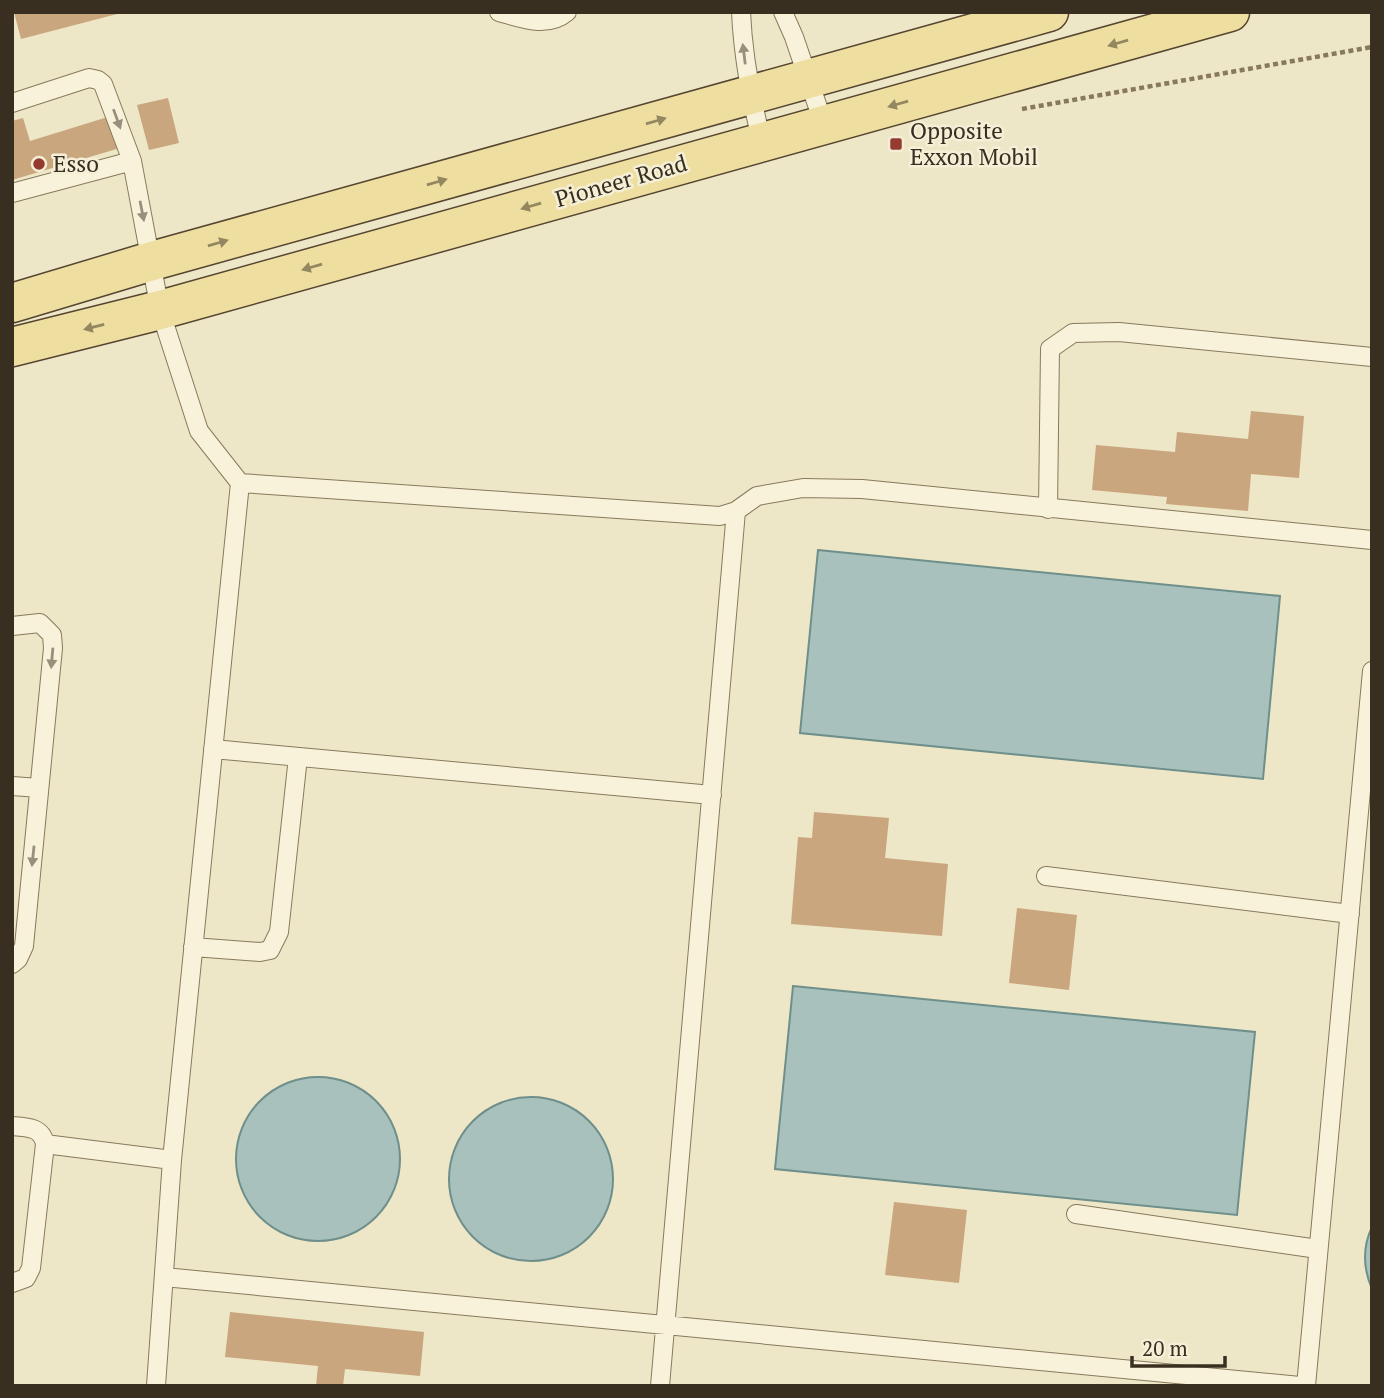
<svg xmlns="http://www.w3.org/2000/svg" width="1384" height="1398" font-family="'PT Serif',serif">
  <rect width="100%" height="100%" fill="#ede6c7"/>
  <path fill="#a8c1bc" stroke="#6f8f8b" stroke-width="2" d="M818,550L1280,596L1263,779L800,733Z
    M793,986L1255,1032L1237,1215L775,1169Z
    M236 1159a82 82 0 1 1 164 0a82 82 0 1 1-164 0Z
    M449 1179a82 82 0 1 1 164 0a82 82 0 1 1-164 0Z
    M1372,1227V1289C1363,1268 1362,1248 1372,1227Z"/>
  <path fill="#c9a67e" d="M14,12H121V13L21,39Z
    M168,98L179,143L149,150L137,105Z
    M111,116L120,148L12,180V121L23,118L30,141Z
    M1251,411L1304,416L1299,478L1251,474L1248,511L1166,504L1167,497L1092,490L1096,445L1175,452L1177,432L1248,439Z
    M814,812L889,818L885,858L948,864L942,936L791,924L798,837L812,838Z
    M1017,908L1077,915L1069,990L1009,983Z
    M894,1202L967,1210L959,1283L885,1275Z
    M230,1312L424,1332L420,1376L345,1369L343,1386H316L318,1366L225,1357Z"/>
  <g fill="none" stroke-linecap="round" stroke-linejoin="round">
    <g stroke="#88795d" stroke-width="20">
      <path id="service" d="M499,12C521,18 547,29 567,12
        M741,12C743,57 751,99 762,142
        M783,12L794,37L824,125
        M12,103L89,78L98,80L103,84L132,161L160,310L199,431L240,483L172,1160L156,1386
        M12,193L132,161
        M240,483L720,516L736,511L757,496L803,488L862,489L1372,540
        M1048,509L1050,349L1073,333L1119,332L1372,357
        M12,626L40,623L52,635L53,648L24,946L18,959L12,964
        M213,749L712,795
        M12,786L39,788
        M1046,876L1350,914
        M193,947L260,952L270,950L279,932L298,757
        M12,1126C27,1127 42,1127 45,1144L31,1268L26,1278L12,1283
        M45,1144L172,1160
        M1076,1214L1318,1249
        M164,1277L1300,1386
        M660,1386L736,511
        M1306,1386L1372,671"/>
    </g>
    <g stroke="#564631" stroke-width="41">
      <path id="primary" d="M12,303L152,261L1049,12
        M12,347L160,310L1230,12"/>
    </g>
    <path stroke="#88795d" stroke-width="4.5" stroke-dasharray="5 3.5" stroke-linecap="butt" d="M1022,109L1372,47"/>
    <use href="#service" stroke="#f8f2da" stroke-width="18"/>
    <use href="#primary" stroke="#eedfa1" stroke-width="38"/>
  </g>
  <defs><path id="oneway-solid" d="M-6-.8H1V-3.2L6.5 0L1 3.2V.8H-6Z" transform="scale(1.75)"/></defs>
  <g fill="#938760">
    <use href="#oneway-solid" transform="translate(1118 43) rotate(164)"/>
    <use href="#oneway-solid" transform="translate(898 104) rotate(164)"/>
    <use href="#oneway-solid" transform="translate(656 121) rotate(-16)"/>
    <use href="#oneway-solid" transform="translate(437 182) rotate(-16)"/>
    <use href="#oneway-solid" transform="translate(531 206) rotate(164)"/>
    <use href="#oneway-solid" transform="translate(218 243) rotate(-16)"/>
    <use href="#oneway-solid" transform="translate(312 267) rotate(164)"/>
    <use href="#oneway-solid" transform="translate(94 327) rotate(166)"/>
  </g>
  <g fill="#98907d">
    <use href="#oneway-solid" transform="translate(744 54) rotate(-97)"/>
    <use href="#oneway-solid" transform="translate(117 119) rotate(70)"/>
    <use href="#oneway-solid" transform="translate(142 211) rotate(79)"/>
    <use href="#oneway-solid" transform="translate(52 658) rotate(95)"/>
    <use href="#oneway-solid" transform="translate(33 856) rotate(96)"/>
  </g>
  <g fill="#943a2f" stroke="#f4efd6" stroke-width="2.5">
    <rect x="889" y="137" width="14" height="14" rx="3.5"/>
    <circle cx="39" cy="164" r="7"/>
  </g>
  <g text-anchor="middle" stroke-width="5" stroke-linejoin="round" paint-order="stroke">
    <g font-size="23" fill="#382f20" stroke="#f4efd6" text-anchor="start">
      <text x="910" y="139">Opposite<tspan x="910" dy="26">Exxon Mobil</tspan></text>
      <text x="53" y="172">Esso</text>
    </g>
    <g font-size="23" fill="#382f20" stroke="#f4efd6">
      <text transform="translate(621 181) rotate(-16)" y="8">Pioneer Road</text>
    </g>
  </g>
  <rect width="1384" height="1398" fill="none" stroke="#382f20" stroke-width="28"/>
  <path d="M1132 1356v10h93v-10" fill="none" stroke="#382f20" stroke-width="3.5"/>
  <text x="1142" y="1356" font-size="21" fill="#382f20" stroke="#f4efd6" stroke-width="5" paint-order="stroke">20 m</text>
</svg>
